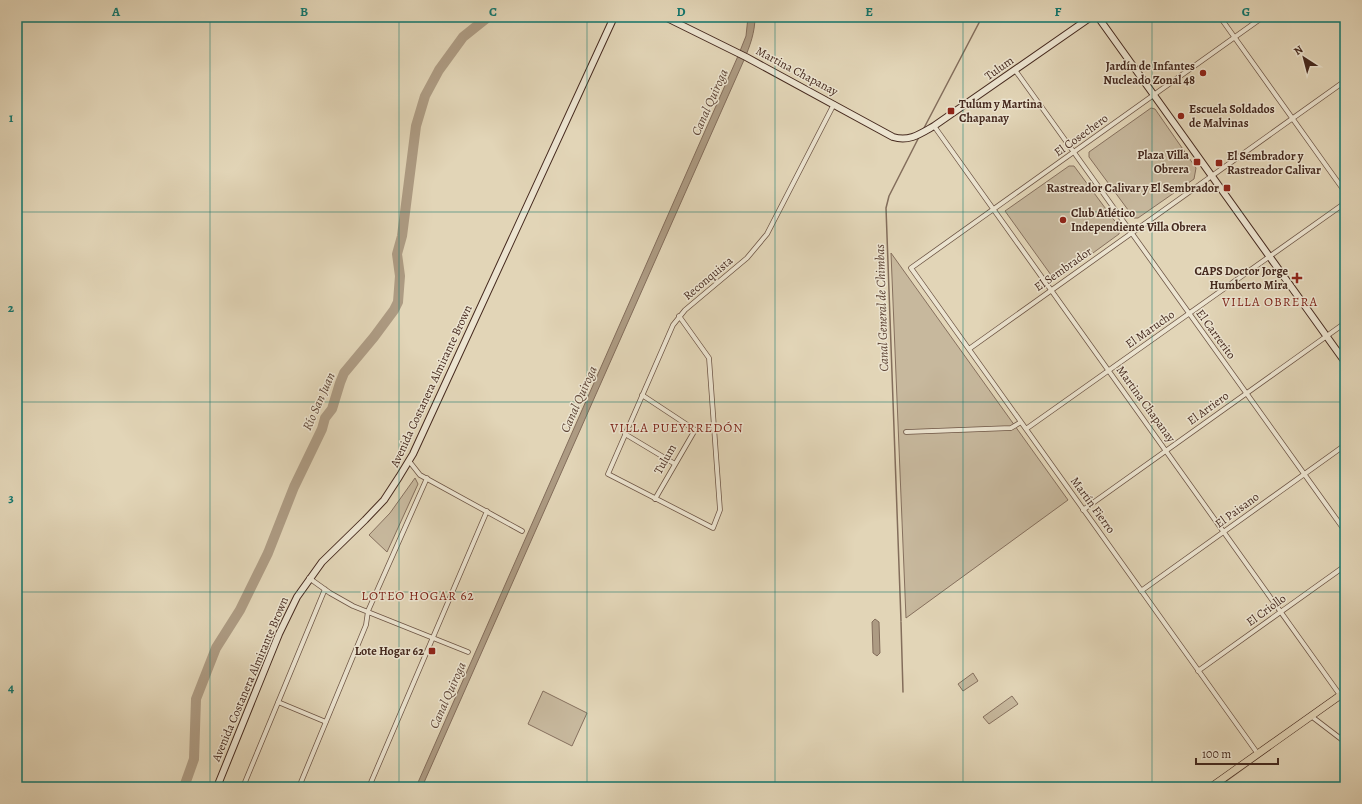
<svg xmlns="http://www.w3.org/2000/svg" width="1362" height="804" font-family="Alegreya,serif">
  <rect width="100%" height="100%" fill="#e2d5b7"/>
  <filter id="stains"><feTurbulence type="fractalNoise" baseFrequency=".005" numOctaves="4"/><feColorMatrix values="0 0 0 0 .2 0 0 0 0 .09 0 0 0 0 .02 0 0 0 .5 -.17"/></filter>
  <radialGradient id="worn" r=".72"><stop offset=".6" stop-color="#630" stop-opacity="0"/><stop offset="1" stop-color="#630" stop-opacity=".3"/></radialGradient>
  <path fill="#c7b89d" stroke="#86705e" d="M1151,108L1155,109L1196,168L1194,179L1138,218H1134L1089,157V152Z
    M1069,166H1074L1120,228L1119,234L1060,277L1051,275L1005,211Z
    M891,253L1068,500L906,618Z
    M415,478L418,484L387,552L369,535L390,513Z
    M973,673L978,681L963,691L958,684Z
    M543,691L587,713L572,746L528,724Z
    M1012,696L1018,704L989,724L983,717Z"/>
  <path fill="#ad9b83" stroke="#836d5b" d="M748,17H755C755,32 750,46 744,60L422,787H416L738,56L746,36Z
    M875,619L879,622L880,653L877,656L873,653L872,622Z"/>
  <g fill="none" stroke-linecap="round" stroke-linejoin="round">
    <path stroke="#836d5b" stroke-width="1.5" d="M924,128L982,17
      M901,621L886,208L889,196L919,137
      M901,622L903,692
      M1218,787L1273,747"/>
    <path stroke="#ad9b83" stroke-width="10" d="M184,787L194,759L196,699L216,648L240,610L268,553L294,487L322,429L325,418L332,409L340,383L344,373L374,337L394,310L398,302L400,276L397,254L402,236L416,126L425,96L439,70L463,37L488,17"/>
    <g stroke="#6c5444" stroke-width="5.5">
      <path id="minor" d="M1220,17L1345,192
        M1343,17L1345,20
        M1015,70L1345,531
        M934,126L1340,695
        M679,316L709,358L720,510L713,528L608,474L673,325L685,310L747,258L767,234L834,104
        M969,349L1345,81
        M642,395L695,430L655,499
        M1026,429L1345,203
        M906,432L1011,428L1021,422
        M625,434L675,464
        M409,461L420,475L522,531
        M1083,510L1345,323
        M309,578L330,593L353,606L468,652
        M1141,591L1345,445
        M1198,671L1345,566
        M278,702L326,722
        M1311,716L1345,742
        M1258,754L911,268L1263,17
        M243,787L325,589
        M299,787L366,625L368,611L427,478
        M369,787L487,511"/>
    </g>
    <g stroke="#45291e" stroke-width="8">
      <path id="secondary" d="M665,17L746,57L893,137C909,142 920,134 934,126L1091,17
        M1098,17L1345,362
        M217,787L279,634L297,597L322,562L365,520L384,500L399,477L413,454L614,17"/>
    </g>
    <g stroke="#45291e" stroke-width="8">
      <path id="primary" d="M1211,787L1345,692"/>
    </g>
    <use href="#minor" stroke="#ece4d0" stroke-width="4"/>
    <use href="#secondary" stroke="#ece4d0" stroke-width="6"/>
    <use href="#primary" stroke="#e2d5b7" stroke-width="7"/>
  </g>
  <path fill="none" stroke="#0f766e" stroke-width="1" stroke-opacity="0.55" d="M210,17V787M399,17V787M587,17V787M775,17V787M963,17V787M1152,17V787M17,212H1345M17,402H1345M17,592H1345"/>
  <g fill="#8f2418" stroke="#ece4d0" stroke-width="1.5">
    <circle cx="1203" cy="73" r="4"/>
    <rect x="947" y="107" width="8" height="8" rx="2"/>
    <circle cx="1181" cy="116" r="4"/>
    <rect x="1193" y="158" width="8" height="8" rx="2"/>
    <rect x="1215" y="159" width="8" height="8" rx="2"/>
    <rect x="1223" y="184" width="8" height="8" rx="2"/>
    <circle cx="1063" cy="220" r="4"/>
    <path d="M1295 272h4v4h4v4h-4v4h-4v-4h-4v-4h4z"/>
    <rect x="428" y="647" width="8" height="8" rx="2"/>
  </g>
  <g text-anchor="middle" stroke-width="3" stroke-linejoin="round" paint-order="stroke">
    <g font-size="12" font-weight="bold" fill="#45291e" stroke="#ece4d0" text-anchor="end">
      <text x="1195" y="70">Jardín de Infantes<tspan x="1195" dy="14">Nucleado Zonal 48</tspan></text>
      <text x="959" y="108" text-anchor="start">Tulum y Martina<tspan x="959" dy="14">Chapanay</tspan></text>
      <text x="1189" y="113" text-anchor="start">Escuela Soldados<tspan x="1189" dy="14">de Malvinas</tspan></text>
      <text x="1189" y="159">Plaza Villa<tspan x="1189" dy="14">Obrera</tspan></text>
      <text x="1227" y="160" text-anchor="start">El Sembrador y<tspan x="1227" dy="14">Rastreador Calivar</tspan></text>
      <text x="1219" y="192">Rastreador Calivar y El Sembrador</text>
      <text x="1071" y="217" text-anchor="start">Club Atlético<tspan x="1071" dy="14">Independiente Villa Obrera</tspan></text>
      <text x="1288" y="275">CAPS Doctor Jorge<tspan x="1288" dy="14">Humberto Mira</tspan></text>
      <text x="424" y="655">Lote Hogar 62</text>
    </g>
    <g font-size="12" fill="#45291e" stroke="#ece4d0">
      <text transform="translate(999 68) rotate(-35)" y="4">Tulum</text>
      <text transform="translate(797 71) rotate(28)" y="4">Martina Chapanay</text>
      <text transform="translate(1081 135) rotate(-36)" y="4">El Cosechero</text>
      <text transform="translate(1063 269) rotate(-35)" y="4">El Sembrador</text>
      <text transform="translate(708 278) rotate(-40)" y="4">Reconquista</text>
      <text transform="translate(1150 329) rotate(-35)" y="4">El Marucho</text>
      <text transform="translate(1216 334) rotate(54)" y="4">El Carrerito</text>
      <text transform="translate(431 386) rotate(-65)" y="4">Avenida Costanera Almirante Brown</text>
      <text transform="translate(1146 404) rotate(54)" y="4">Martina Chapanay</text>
      <text transform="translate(1208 408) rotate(-36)" y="4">El Arriero</text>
      <text transform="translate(665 459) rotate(-60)" y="4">Tulum</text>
      <text transform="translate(1093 505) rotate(54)" y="4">Martín Fierro</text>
      <text transform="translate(1237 510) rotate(-36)" y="4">El Paisano</text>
      <text transform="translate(1266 610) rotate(-36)" y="4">El Criollo</text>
      <text transform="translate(250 679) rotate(-67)" y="4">Avenida Costanera Almirante Brown</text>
    </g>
    <g font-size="13" font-style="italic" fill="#5f4637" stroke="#ece4d0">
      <text transform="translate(709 102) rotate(-66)" y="5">Canal Quiroga</text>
      <text transform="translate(881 308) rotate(-92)" y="5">Canal General de Chimbas</text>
      <text transform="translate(578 399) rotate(-66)" y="5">Canal Quiroga</text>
      <text transform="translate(318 401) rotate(-66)" y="5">Río San Juan</text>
      <text transform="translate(447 695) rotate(-66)" y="5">Canal Quiroga</text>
    </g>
    <g font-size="13" letter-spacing="1" fill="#7a1f14" stroke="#ece4d0">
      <text x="1270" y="306">VILLA OBRERA</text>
      <text x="677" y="432">VILLA PUEYRREDÓN</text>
      <text x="418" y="600">LOTEO HOGAR 62</text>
    </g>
  </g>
  <rect width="1362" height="804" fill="none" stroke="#e2d5b7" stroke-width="44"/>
  <g transform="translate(1304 58) rotate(324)" stroke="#ece4d0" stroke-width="3" paint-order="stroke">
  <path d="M0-3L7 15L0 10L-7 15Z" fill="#45291e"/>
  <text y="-6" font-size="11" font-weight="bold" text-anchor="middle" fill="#45291e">N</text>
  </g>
  <path d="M1196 758v6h82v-6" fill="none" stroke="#45291e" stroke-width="2"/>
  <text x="1202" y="758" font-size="12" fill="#45291e" stroke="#ece4d0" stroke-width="3" paint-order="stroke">100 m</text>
  <rect x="22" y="22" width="1318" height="760" fill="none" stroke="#0f766e" stroke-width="1.5"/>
  <g font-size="13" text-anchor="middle" font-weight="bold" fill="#0f766e">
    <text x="116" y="16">A</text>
    <text x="304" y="16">B</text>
    <text x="493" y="16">C</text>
    <text x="681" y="16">D</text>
    <text x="869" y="16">E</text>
    <text x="1058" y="16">F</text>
    <text x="1246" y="16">G</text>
    <text x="11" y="122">1</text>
    <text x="11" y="312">2</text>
    <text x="11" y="502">3</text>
    <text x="11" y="692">4</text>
  </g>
  <rect width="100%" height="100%" filter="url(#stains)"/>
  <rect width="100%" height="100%" fill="url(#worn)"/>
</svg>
